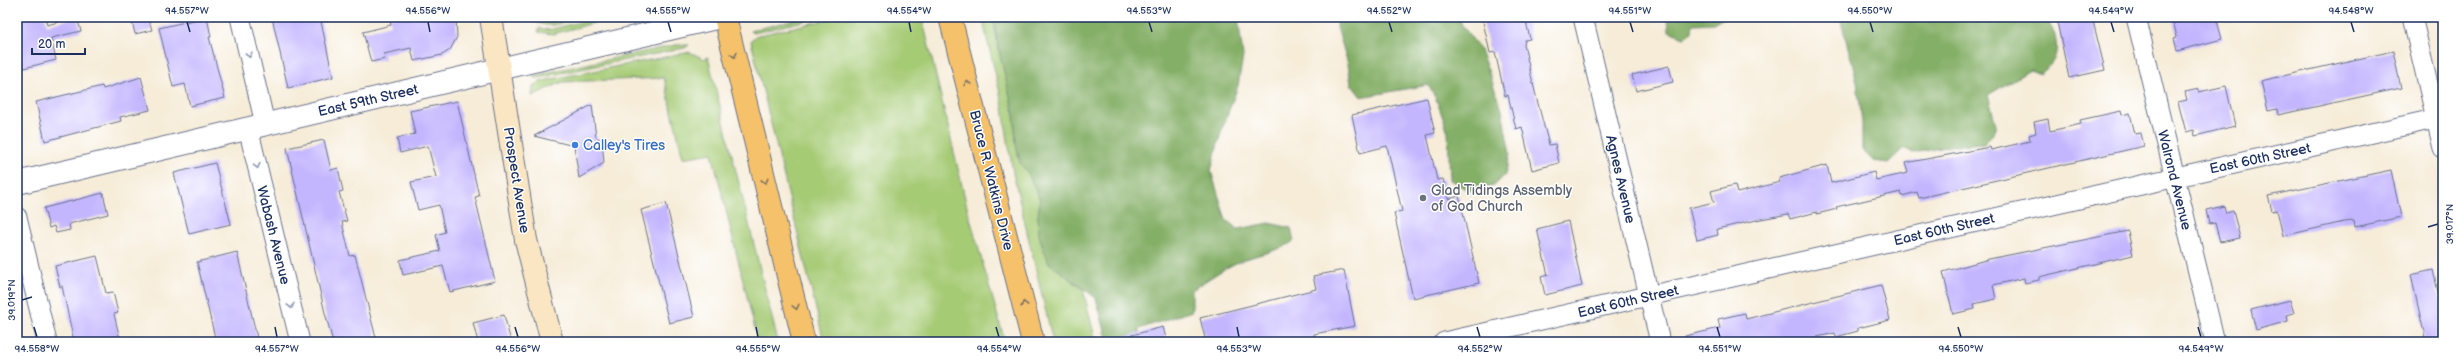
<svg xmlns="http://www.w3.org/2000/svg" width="2460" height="359" font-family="'Balsamiq Sans',sans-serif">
  <rect width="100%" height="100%" fill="#fff"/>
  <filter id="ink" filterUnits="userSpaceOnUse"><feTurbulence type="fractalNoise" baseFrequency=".025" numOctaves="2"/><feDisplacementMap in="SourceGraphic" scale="8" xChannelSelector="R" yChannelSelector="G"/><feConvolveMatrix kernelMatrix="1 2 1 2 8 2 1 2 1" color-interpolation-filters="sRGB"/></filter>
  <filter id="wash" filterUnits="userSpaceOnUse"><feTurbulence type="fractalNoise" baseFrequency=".012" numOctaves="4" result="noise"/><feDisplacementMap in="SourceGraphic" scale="16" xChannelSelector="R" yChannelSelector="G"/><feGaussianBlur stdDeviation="0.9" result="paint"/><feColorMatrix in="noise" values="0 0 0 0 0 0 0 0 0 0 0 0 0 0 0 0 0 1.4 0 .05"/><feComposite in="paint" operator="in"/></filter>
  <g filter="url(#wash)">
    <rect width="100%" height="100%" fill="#f6ecd8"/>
    <path fill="#a6cb75" stroke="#607d6a" d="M533,17H582L554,25H546L534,22Z
      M599,17H616L553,34L538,32L539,28L549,30Z
      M805,17H820L754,33L750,31Z
      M838,17H922L968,211L1005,342H824L751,41L755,36Z
      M982,17H993L999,51L1014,113L1016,144L1020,163L1028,173L1040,200L1038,217L1039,235L1048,262L1083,289L1096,342H1053L1013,173L1002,102Z
      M676,45H689L685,48L537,78L533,77L549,72Z
      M690,52L704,59L708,57L778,342H758L712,153L683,158L664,78L563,82L532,96L533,86L542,81Z"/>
    <path fill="#84af66" stroke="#506f62" d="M993,17H1238L1243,56L1238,86L1221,132L1211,171L1226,220L1238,229L1269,223L1291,228L1294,241C1279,251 1263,253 1246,259C1226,266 1209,279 1192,290V311L1139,329V342H1108L1096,298L1048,262L1039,235L1038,217L1040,200L1028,173L1020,163L1016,144L1014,113L999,51Z
      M1334,17H1459L1462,25L1479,48L1488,70L1502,110L1510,154L1505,175L1494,186L1469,191L1450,180L1448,132L1436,99L1428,85L1361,97L1351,84L1348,64Z
      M1668,17H1726L1714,23L1693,24L1692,32L1684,37L1669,31Z
      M1840,17H2047C2048,24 2053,29 2055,35C2059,54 2055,63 2040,74L2030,70L1988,95L1996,125L1993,134L1984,143L1956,145L1913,153L1904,148L1888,163L1873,161L1862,150V122L1857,82Z"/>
    <g id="blocks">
      <path fill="#c3b6fe" d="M17,17H45L47,25L77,17L81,31L51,38L56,60L24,68L17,41Z
        M131,17H148L152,30L135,34Z
        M207,17L211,37H209L225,98L190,106L185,84L173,87L159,28Z
        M272,17H320L333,77L288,88Z
        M389,17H456L457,37L450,50L442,55L414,61L411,48L384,54L385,59L371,62L363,32L391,25Z
        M1482,17H1525L1530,39L1525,40L1524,45L1536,96L1549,145L1555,144L1559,163L1532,170L1522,127L1516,129L1508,95L1505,96L1495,52L1490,53Z
        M2056,17H2092L2105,70L2069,78Z
        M2172,17H2216L2222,39L2177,51L2174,38L2177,37Z
        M2393,51L2401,88L2278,115L2277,109L2268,111L2261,81Z
        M1669,66L1673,82L1636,91L1632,75Z
        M141,77L150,110L120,117L121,121L45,141L36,102L102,86L103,89Z
        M2226,86L2235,126L2195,136L2194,130L2186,132L2178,102L2187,100L2185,92L2199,89V92Z
        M1427,98L1435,133L1427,135L1437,180L1443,179L1448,199L1459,196L1479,283L1413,298L1394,213L1402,211L1387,146L1360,153L1352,115Z
        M457,101L479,196L475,197L495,281L450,292L443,266L403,275L400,260L440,251L436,235L445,232L439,205L418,210L411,182L436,177L428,146L400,153L397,138L415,134L410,111Z
        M592,105L596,137L602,141L604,163L579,178L574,146L534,136Z
        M2121,111L2122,115L2130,113L2135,134L2141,133L2144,146L1919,198L1917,192L1902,196L1901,192L1836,207L1837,209L1817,214V212L1790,219L1788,214L1761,219L1717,229L1718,235L1697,240L1689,208L1714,202L1711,191L1735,185L1737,193L1780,182L1779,178L1827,165L1831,183L1874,172L1876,180L1908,173L1905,163L1990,147L1991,150L2030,141L2029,135L2036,133L2034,122L2048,119L2050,131L2081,124L2080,120Z
        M324,140L331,170L338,168L343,191L339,192L347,221L342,222L350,256L355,255L377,342H333L325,313L287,148Z
        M215,163L231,224L189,234L174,173Z
        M2391,170L2401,217L2355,227L2354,221L2344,222L2283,236L2277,210L2272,211L2268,196Z
        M103,193L108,214L69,224L70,230L56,233L54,226L49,228L44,208Z
        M666,203L694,317L669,323L641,210Z
        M2224,206L2226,213L2233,211L2240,238L2220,242L2215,223L2209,224L2206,210Z
        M1568,221L1582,286L1545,295L1541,277L1548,275L1537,229Z
        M2128,231L2133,255L2039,277V280L2025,283L2024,278L1993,285L1996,299L1974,304L1975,309L1953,314L1943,272L1989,259Z
        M237,252L258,342H216L197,262Z
        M97,256L106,293L113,292L118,313L114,314L120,339L106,342H74L62,286L60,287L55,266Z
        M1344,270L1355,326L1314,334L1316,342H1206L1200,318L1316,289L1313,276Z
        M2433,270L2443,314V342H2426L2411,275Z
        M1881,285L1890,320L1858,328V331L1836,337L1835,333L1795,342H1685V336L1720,328L1718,319L1745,313L1746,319Z
        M2290,300L2294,313L2287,315L2288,321L2256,330L2251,310Z
        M504,315L511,342H478L473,323Z
        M1163,327L1167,342H1125L1124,337Z"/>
    </g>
  </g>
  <g filter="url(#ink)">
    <use href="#blocks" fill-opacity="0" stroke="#687189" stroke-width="1"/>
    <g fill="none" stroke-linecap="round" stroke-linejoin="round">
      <g stroke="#687189" stroke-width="21">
        <path id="minor" d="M240,17L265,124
          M1583,17L1660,342
          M2136,17L2215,342
          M2412,17L2443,148
          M248,128L300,342
          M17,217L47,342
          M1444,342L2443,117"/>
      </g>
      <g stroke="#687189" stroke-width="24">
        <path id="tertiary" d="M17,183L720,17"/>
      </g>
      <g stroke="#687189" stroke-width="24">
        <path id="secondary" d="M491,17L526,240L552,342"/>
      </g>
      <g stroke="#687189" stroke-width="24">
        <path id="trunk" d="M725,17L804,342
          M950,17L1033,342"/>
      </g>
      <use href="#minor" stroke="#fff" stroke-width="19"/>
      <use href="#tertiary" stroke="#fff" stroke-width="22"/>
      <use href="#secondary" stroke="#fbe6c4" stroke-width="22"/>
      <use href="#trunk" stroke="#f5c16b" stroke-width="22"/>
    </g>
    <defs><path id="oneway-chevron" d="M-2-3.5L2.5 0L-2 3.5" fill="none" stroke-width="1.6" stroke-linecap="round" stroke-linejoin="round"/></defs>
    <g stroke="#8d97ae">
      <use href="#oneway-chevron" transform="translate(249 55) rotate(77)"/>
      <use href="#oneway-chevron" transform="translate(257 166) rotate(76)"/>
      <use href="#oneway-chevron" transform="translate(291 306) rotate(76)"/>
    </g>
    <g stroke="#7d7164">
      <use href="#oneway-chevron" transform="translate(734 55) rotate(76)"/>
      <use href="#oneway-chevron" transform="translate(967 83) rotate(-104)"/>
      <use href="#oneway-chevron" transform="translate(765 181) rotate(76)"/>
      <use href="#oneway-chevron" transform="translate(1024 304) rotate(-104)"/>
      <use href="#oneway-chevron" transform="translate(796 307) rotate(76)"/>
    </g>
  </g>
  <path fill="none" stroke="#1b2f5e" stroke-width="1.5" d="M187,22L190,32M428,22L430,32M668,22L671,32M909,22L911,32M1149,22L1152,32M1389,22L1392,32M1630,22L1633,32M1870,22L1873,32M2111,22L2114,32M2351,22L2354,32M2428,227L2438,224M22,300L32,297M34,327L37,337M275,327L277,337M515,327L518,337M756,327L758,337M996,327L999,337M1237,327L1239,337M1477,327L1480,337M1717,327L1720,337M1958,327L1961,337M2198,327L2201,337"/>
  <circle fill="#3f7fe0" stroke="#fff" stroke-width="1.5" cx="575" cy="145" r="4"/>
  <circle fill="#6b7280" stroke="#fff" stroke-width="1.5" cx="1423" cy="198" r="4"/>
  <g text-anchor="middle" stroke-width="3" stroke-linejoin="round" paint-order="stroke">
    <g font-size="14" fill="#1b2f5e" stroke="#fff">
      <text transform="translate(368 100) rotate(-13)" y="5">East 59th Street</text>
      <text transform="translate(2260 158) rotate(-12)" y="5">East 60th Street</text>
      <text transform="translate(1621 179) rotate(77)" y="5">Agnes Avenue</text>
      <text transform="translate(517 180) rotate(81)" y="5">Prospect Avenue</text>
      <text transform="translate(992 180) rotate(76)" y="5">Bruce R. Watkins Drive</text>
      <text transform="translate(2175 180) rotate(76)" y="5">Walrond Avenue</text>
      <text transform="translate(1944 229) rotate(-13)" y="5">East 60th Street</text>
      <text transform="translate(274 235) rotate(76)" y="5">Wabash Avenue</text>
      <text transform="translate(1628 301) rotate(-13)" y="5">East 60th Street</text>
    </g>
    <g font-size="14" fill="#366cbe" stroke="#fff" text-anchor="start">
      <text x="583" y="150">Calley's Tires</text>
    </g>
    <g font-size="14" fill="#5b616d" stroke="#fff" text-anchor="start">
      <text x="1431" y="195">Glad Tidings Assembly<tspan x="1431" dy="16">of God Church</tspan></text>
    </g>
  </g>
  <rect width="2460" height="359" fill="none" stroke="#fff" stroke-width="44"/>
  <path d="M32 48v6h53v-6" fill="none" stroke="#1b2f5e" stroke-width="2"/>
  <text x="38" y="48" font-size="12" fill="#1b2f5e" stroke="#ffffff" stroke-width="3" paint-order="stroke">20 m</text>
  <rect x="22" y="22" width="2416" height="315" fill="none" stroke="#1b2f5e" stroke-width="1.5"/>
  <g font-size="10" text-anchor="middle" fill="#1b2f5e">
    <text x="187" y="14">94.557°W</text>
    <text x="428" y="14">94.556°W</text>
    <text x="668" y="14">94.555°W</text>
    <text x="909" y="14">94.554°W</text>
    <text x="1149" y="14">94.553°W</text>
    <text x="1389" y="14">94.552°W</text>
    <text x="1630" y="14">94.551°W</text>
    <text x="1870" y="14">94.550°W</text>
    <text x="2111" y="14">94.549°W</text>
    <text x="2351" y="14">94.548°W</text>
    <text transform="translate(2449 224) rotate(-90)" y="4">39.017°N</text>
    <text transform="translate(11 300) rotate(-90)" y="4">39.019°N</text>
    <text x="37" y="352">94.558°W</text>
    <text x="277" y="352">94.557°W</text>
    <text x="518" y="352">94.556°W</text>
    <text x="758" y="352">94.555°W</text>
    <text x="999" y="352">94.554°W</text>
    <text x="1239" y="352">94.553°W</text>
    <text x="1480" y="352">94.552°W</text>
    <text x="1720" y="352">94.551°W</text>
    <text x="1961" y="352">94.550°W</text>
    <text x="2201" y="352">94.549°W</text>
  </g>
</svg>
